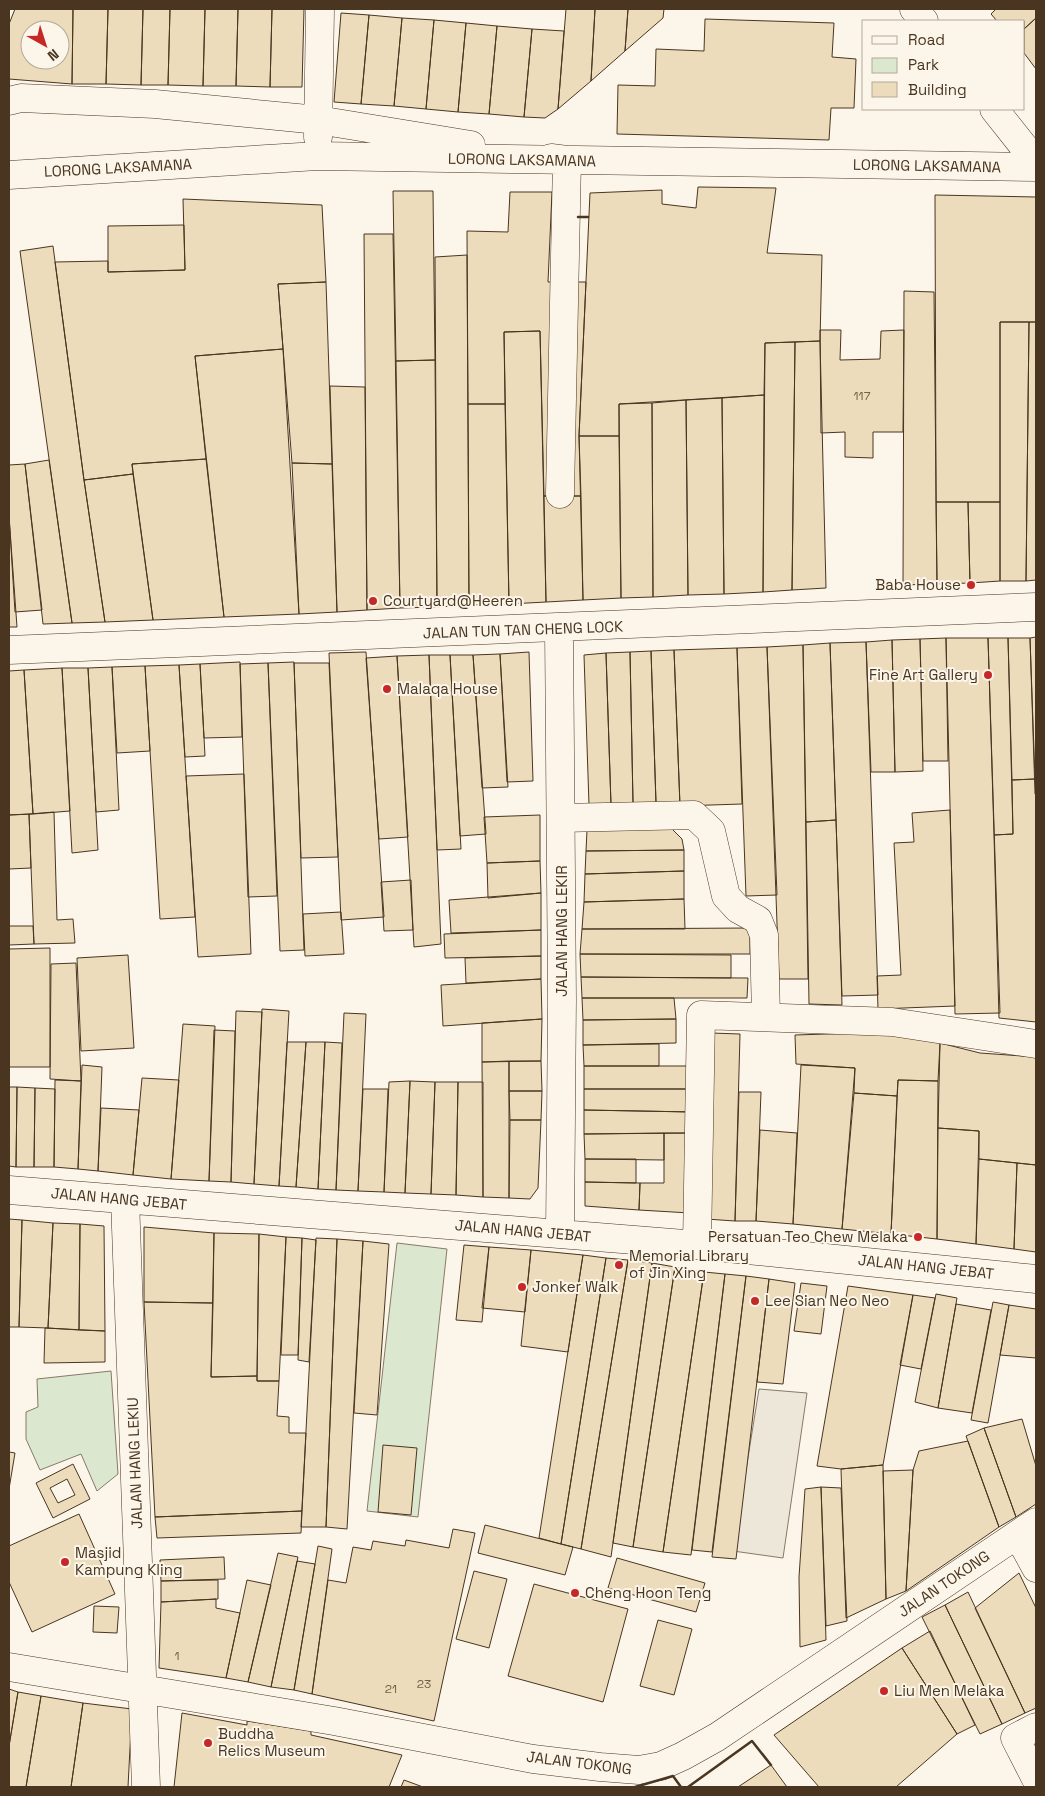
<svg xmlns="http://www.w3.org/2000/svg" width="1045" height="1796" font-family="'Space Grotesk',sans-serif">
  <rect width="100%" height="100%" fill="#fbf6e9"/>
  <path fill="#dce7d0" stroke="#887966" d="M397,1243L447,1249L418,1517L367,1511Z
    M111,1371L118,1474L97,1491L81,1454L40,1470L26,1439V1412L38,1407L37,1379Z"/>
  <path fill="#ede7d9" stroke="#887966" d="M759,1389L807,1393L783,1558L733,1551Z"/>
  <path fill="#ecdcbc" stroke="#4a3520" fill-rule="evenodd" d="M15,9H73L72,84L9,79V24ZM30,30H60V60H30Z
    M73,9H108L106,84H72Z
    M108,9H143L141,85L106,84Z
    M143,9H170L168,85H141Z
    M170,9H205L203,86L168,85Z
    M205,9H238L236,86H203Z
    M238,9H272L270,87L236,86Z
    M272,9H304L302,87H270Z
    M566,9H595L591,81L558,109Z
    M595,9H628L625,51L591,81Z
    M628,9H664L663,18L625,51Z
    M996,9H1036V18L1024,29V21H997L991,14Z
    M341,13L369,15L361,104L334,102Z
    M369,15L402,18L394,106L361,104Z
    M402,18L434,20L426,109L394,106Z
    M1036,18V69L1024,53V29Z
    M705,19L834,23L832,57L856,59L854,108H831L829,140L617,134L618,85L655,86L656,49L704,51Z
    M434,20L466,23L458,112L426,109Z
    M466,23L497,26L489,114L458,112Z
    M497,26L532,29L524,117L489,114Z
    M532,29L564,31L558,109L545,118L524,117Z
    M698,187L776,188L767,253L822,255L820,341L765,343L764,395L619,404V436H579L590,193L662,190V204L696,208Z
    M393,191H433L435,360L396,361Z
    M510,192H552L548,282H586L579,436L581,496H544L540,331L504,332L505,404H468L467,231L508,232Z
    M935,195L1036,197V322H1000V502H936Z
    M183,199L322,205L326,282L278,284L283,349L195,356L206,459L132,464L133,474L84,480L55,262L108,261V272L185,270Z
    M184,225L185,270L108,272V226Z
    M364,234H393L400,608L367,610Z
    M53,246L84,480L105,622L72,623L20,251Z
    M467,255L469,605L437,607L435,257Z
    M326,282L332,464L292,463L278,284Z
    M904,291L934,292L937,584L903,585Z
    M1000,322H1029L1026,581H1000Z
    M1029,322H1036V580L1026,581Z
    M820,330H841L840,360L880,359L881,331L904,330L903,432H873V458L845,457V432L821,433Z
    M540,331L546,602L509,604L504,332Z
    M820,341L826,588L792,590L795,342Z
    M795,342L792,590L763,592L765,343Z
    M283,349L299,614L224,617L195,356Z
    M435,360L437,607L400,608L396,361Z
    M330,386L365,387L367,610L337,612Z
    M764,395L763,592L724,594L722,398Z
    M722,398L724,594L688,595L686,400Z
    M686,400L688,595L653,597L652,403Z
    M652,403L653,597L621,598L619,404Z
    M468,404H505L509,604L469,605Z
    M579,436H619L621,598L583,600Z
    M206,459L224,617L153,620L132,464Z
    M49,460L72,623L43,624L25,464Z
    M292,463L332,464L337,612L299,614Z
    M25,464L42,610L15,612L9,516V465Z
    M133,474L153,620L105,622L84,480Z
    M544,496H581L583,600L546,602Z
    M936,502H968L970,583L937,584Z
    M968,502H1000V581L970,583Z
    M9,516L17,627H9Z
    M1036,637V794H1035L1030,638Z
    M946,638L948,761H923L920,639Z
    M946,638H988L1000,1013L955,1014Z
    M988,638H1008L1013,834L994,835Z
    M1008,638H1030L1035,779L1012,780Z
    M920,639L923,771L895,772L892,640Z
    M892,640L895,772H871L866,642Z
    M866,642L878,995L842,996L830,643Z
    M830,643L836,820L806,822L803,645Z
    M803,645L808,979H779L767,647Z
    M767,647L777,895L746,896L737,648Z
    M737,648L742,804L680,806L674,650Z
    M674,650L680,806L656,803L651,651Z
    M651,651L656,803H633L630,652Z
    M366,652L384,917L341,920L329,653Z
    M529,652L533,781L507,782L500,654Z
    M630,652L633,803L611,805L606,653Z
    M606,653L611,805H589L584,655Z
    M500,654L508,787L482,788L473,655Z
    M429,655L441,944L414,947L397,656Z
    M429,655H450L461,849L437,850Z
    M450,655H473L486,834L460,836Z
    M397,656L408,837L379,839L366,658Z
    M240,662L242,737L204,738L200,664Z
    M294,662L304,950L280,951L268,663Z
    M268,663L277,896L248,897L240,664Z
    M294,663H329L338,857L301,858Z
    M200,664L205,756L185,757L179,665Z
    M179,665L195,917L160,919L145,666Z
    M145,666L150,751L117,753L112,667Z
    M112,667L119,810L96,812L88,668Z
    M62,668L70,811L33,814L24,670Z
    M62,668H88L98,850L72,853Z
    M24,670L33,814L9,815V671Z
    M244,774L251,954L198,957L186,776Z
    M1035,779L1036,794V1022L999,1018L994,835L1013,834L1012,780Z
    M950,810L955,1006L878,1009L877,976L901,975L894,843L914,842L912,813Z
    M54,812L57,920L73,919L75,943L34,944L29,814Z
    M29,814L31,868L9,869V815Z
    M540,815V861L487,863L484,817Z
    M836,820L842,1005L809,1004L806,822Z
    M670,827L682,839L684,850L586,851L587,830Z
    M684,850V871L585,874L586,851Z
    M540,861L541,893L488,898L487,863Z
    M684,871V899L584,902L585,874Z
    M411,880L413,930L384,931L381,882Z
    M541,893V930L451,933L449,900Z
    M684,899L685,929H582L584,902Z
    M341,912L344,954L305,956L303,914Z
    M9,926H33L34,944L9,945Z
    M750,928V954H580L582,929Z
    M541,930V956L445,958L444,934Z
    M50,948V1067H9V949Z
    M580,954L731,955V978L581,977Z
    M128,955L134,1048L81,1051L77,958Z
    M541,956V979L466,983L465,958Z
    M76,963L81,1081L50,1079L51,964Z
    M581,977L748,978L747,998H582Z
    M541,979L542,1019L443,1026L441,985Z
    M582,998H674L676,1019L583,1020Z
    M262,1009L289,1011L279,1186L254,1184Z
    M236,1011L262,1012L254,1184L231,1182Z
    M344,1013L366,1014L358,1191L336,1190Z
    M542,1019L541,1061L482,1062V1023Z
    M676,1019V1043L583,1045V1020Z
    M183,1024L215,1026L209,1181L171,1179Z
    M214,1030L235,1031L231,1182L209,1181Z
    M711,1033L740,1034L735,1221L706,1219Z
    M858,1033L902,1036L940,1043L938,1081L898,1080L897,1096L854,1093L855,1068L796,1064L795,1035Z
    M287,1042H306L296,1187L279,1186Z
    M306,1042H325L318,1189L296,1187Z
    M325,1042L342,1043L336,1190L318,1189Z
    M940,1043L980,1053L1036,1057V1165L979,1159V1131L938,1128Z
    M659,1044V1066H584L583,1045Z
    M509,1061H541L542,1091H509Z
    M509,1061V1198L483,1197L482,1062Z
    M82,1065L102,1067L98,1171L78,1169Z
    M801,1065L855,1068L842,1229L793,1224Z
    M584,1066H692V1089H584Z
    M142,1078L179,1080L171,1179L133,1175Z
    M55,1080L81,1081L78,1169L54,1167Z
    M898,1080L938,1081L937,1239L891,1234Z
    M410,1081L435,1082L431,1194L405,1193Z
    M410,1081L405,1193L384,1192L389,1082Z
    M435,1082H458L456,1195L431,1194Z
    M458,1082H483V1197L456,1195Z
    M9,1087H17L16,1167L9,1166Z
    M17,1087L35,1088L34,1167H16Z
    M35,1088L55,1089L54,1167H34Z
    M363,1089H388L384,1192L358,1191Z
    M584,1089H692L693,1112L584,1110Z
    M509,1091H542L541,1120H510Z
    M739,1092H761L756,1221H735Z
    M854,1093L897,1096L891,1234L842,1229Z
    M101,1108L139,1110L133,1175L98,1171Z
    M584,1110L693,1112L694,1133L584,1134Z
    M510,1120H541L538,1188L530,1199L509,1198Z
    M938,1128L979,1131L976,1244L937,1239Z
    M760,1130L797,1133L793,1224L756,1221Z
    M664,1133H694L690,1213L639,1210L640,1183H664Z
    M664,1133V1160L585,1159L584,1134Z
    M585,1159H636V1183L585,1182Z
    M979,1159L1017,1163L1014,1249L976,1244Z
    M1017,1163L1036,1165V1252L1014,1249Z
    M585,1182L640,1183L639,1210L585,1206Z
    M9,1219L22,1220L19,1327H9Z
    M22,1220L53,1223L48,1328L19,1327Z
    M53,1223L80,1224L79,1330L48,1328Z
    M80,1224L104,1226L105,1331L79,1330Z
    M144,1227L214,1233L213,1303L144,1302Z
    M214,1233L259,1234L257,1376L211,1377Z
    M259,1234L286,1237L279,1381H257Z
    M286,1237L302,1238L298,1355H281Z
    M302,1238L316,1240L309,1362L298,1360Z
    M316,1238L337,1239L326,1527H301Z
    M337,1239L363,1241L347,1529L326,1527Z
    M363,1241L389,1244L377,1415L354,1413Z
    M464,1245L489,1247L482,1322L456,1320Z
    M489,1247L531,1250L525,1312L482,1308Z
    M531,1250L583,1255L568,1352L521,1346Z
    M583,1255L606,1258L561,1544L539,1538Z
    M606,1258L628,1260L581,1549L561,1544Z
    M628,1260L652,1263L611,1557L581,1549Z
    M652,1263L675,1267L633,1547L613,1543Z
    M675,1267L704,1272L663,1552L633,1547Z
    M704,1272L725,1274L691,1555L663,1552Z
    M725,1274L746,1276L712,1552L692,1550Z
    M746,1276L769,1279L736,1559L712,1557Z
    M769,1279L795,1283L783,1384L757,1382Z
    M801,1283L827,1286L821,1334L794,1331Z
    M848,1286L913,1295L883,1465L841,1469L817,1466Z
    M936,1294L957,1298L938,1408L915,1402Z
    M913,1295L935,1298L921,1369L900,1365Z
    M144,1302L213,1303L211,1377L257,1376V1381H279L277,1416L289,1417V1433H306L302,1511L155,1517Z
    M993,1302L1009,1305L988,1423L971,1420Z
    M956,1304L991,1310L972,1413L938,1408Z
    M1009,1305L1036,1309V1358L1000,1355Z
    M45,1328L105,1331V1362L44,1363Z
    M1022,1419L1036,1466V1504L1016,1517L984,1428Z
    M984,1428L1016,1517L999,1527L966,1436Z
    M968,1441L999,1527L906,1591L913,1470L919,1451Z
    M383,1445L417,1448L411,1515L378,1512Z
    M9,1452L15,1453L9,1489Z
    M73,1464L90,1499L53,1518L36,1483ZM67,1479L75,1495L58,1503L50,1488Z
    M883,1465L886,1599L846,1618L841,1469Z
    M913,1470L906,1591L886,1599L883,1471Z
    M821,1487L826,1640L800,1647L799,1577L805,1489Z
    M821,1487L841,1488L847,1621L826,1626Z
    M302,1511L301,1533L157,1538L155,1517Z
    M79,1514L115,1594L32,1632L9,1582V1546Z
    M485,1525L573,1547L565,1575L478,1553Z
    M453,1529L475,1533L434,1721L312,1694L328,1580L346,1583L353,1547L371,1550L373,1541L405,1546L406,1540L449,1548Z
    M318,1546L332,1549L312,1694L294,1690Z
    M278,1553L298,1557L271,1687L248,1682Z
    M224,1557L225,1579L161,1581L160,1560Z
    M617,1558L705,1583L696,1612L608,1588Z
    M297,1561L315,1564L294,1690L271,1687Z
    M474,1571L507,1579L489,1648L456,1639Z
    M1019,1573L1036,1608V1708L1025,1713L975,1608Z
    M218,1580V1599L161,1602V1581Z
    M247,1580L271,1585L248,1682L226,1678Z
    M534,1584L628,1609L603,1702L508,1676Z
    M968,1592L1025,1713L1002,1724L945,1605Z
    M216,1599V1608L240,1613L226,1678L159,1668L161,1602Z
    M945,1605L1002,1724L980,1734L922,1617Z
    M94,1606L119,1607L117,1633L93,1632Z
    M658,1620L692,1629L674,1695L640,1686Z
    M930,1631L975,1725L957,1734L902,1648Z
    M902,1648L957,1734L896,1787H819L774,1735Z
    M9,1689L18,1692L9,1746Z
    M18,1692L41,1696L26,1787H9V1746Z
    M41,1696L83,1703L71,1787H26Z
    M83,1703L132,1709L128,1787H71Z
    M182,1713L247,1725V1721L311,1731V1735L402,1755L389,1787H174Z
    M771,1765L787,1787H738Z
    M404,1780L423,1787H401Z"/>
  <g fill="none" stroke-linecap="round" stroke-linejoin="round">
    <g stroke="#4a3520" stroke-width="29">
      <path id="minor" d="M914,9L924,21
        M9,101L21,98L155,104L318,120L471,145
        M994,109L1036,162
        M318,137L320,9
        M551,158L567,160L560,494
        M9,175L317,156L1036,167
        M559,629L562,999L560,1234
        M9,650L1036,607
        M561,818L694,815L711,831L726,896L738,909L758,920L764,935L766,1016
        M9,1190L697,1245L1036,1279
        M125,1199L146,1787
        M697,1245L701,1015L892,1022L1036,1044
        M1018,1535L1036,1568
        M9,1667L334,1721L533,1759L600,1767L639,1770L661,1766L683,1756L717,1737L1036,1522
        M1036,1727L1015,1738L1036,1779"/>
    </g>
    <use href="#minor" stroke="#fbf6e9" stroke-width="28"/>
    <path stroke="#4a3520" stroke-width="2.5" d="M578,217H588
      M635,1787L673,1776L681,1787
      M688,1787L752,1741L771,1765"/>
  </g>
  <g fill="#c62828" stroke="#fbf6e9" stroke-width="2">
    <circle cx="971" cy="585" r="5"/>
    <circle cx="373" cy="601" r="5"/>
    <circle cx="988" cy="675" r="5"/>
    <circle cx="387" cy="689" r="5"/>
    <circle cx="918" cy="1237" r="5"/>
    <circle cx="619" cy="1265" r="5"/>
    <circle cx="522" cy="1287" r="5"/>
    <circle cx="755" cy="1301" r="5"/>
    <circle cx="65" cy="1562" r="5"/>
    <circle cx="575" cy="1593" r="5"/>
    <circle cx="884" cy="1691" r="5"/>
    <circle cx="208" cy="1743" r="5"/>
  </g>
  <g text-anchor="middle" stroke-width="4" stroke-linejoin="round" paint-order="stroke">
    <g font-size="12" fill="#725f47">
      <text x="862" y="400">117</text>
      <text x="177" y="1660">1</text>
      <text x="424" y="1688">23</text>
      <text x="391" y="1693">21</text>
    </g>
    <g font-size="15" fill="#4a3520" stroke="#fbf6e9">
      <text transform="translate(522 160) rotate(1)" y="5">LORONG LAKSAMANA</text>
      <text transform="translate(927 166) rotate(1)" y="5">LORONG LAKSAMANA</text>
      <text transform="translate(118 168) rotate(-3)" y="5">LORONG LAKSAMANA</text>
      <text transform="translate(523 630) rotate(-2)" y="5">JALAN TUN TAN CHENG LOCK</text>
      <text transform="translate(562 931) rotate(-90)" y="5">JALAN HANG LEKIR</text>
      <text transform="translate(119 1199) rotate(5)" y="5">JALAN HANG JEBAT</text>
      <text transform="translate(523 1231) rotate(5)" y="5">JALAN HANG JEBAT</text>
      <text transform="translate(926 1267) rotate(6)" y="5">JALAN HANG JEBAT</text>
      <text transform="translate(135 1463) rotate(-92)" y="5">JALAN HANG LEKIU</text>
      <text transform="translate(944 1584) rotate(-34)" y="5">JALAN TOKONG</text>
      <text transform="translate(579 1763) rotate(7)" y="5">JALAN TOKONG</text>
    </g>
    <g font-size="15" fill="#4a3520" stroke="#fbf6e9" text-anchor="start">
      <text x="961" y="590" text-anchor="end">Baba House</text>
      <text x="383" y="606">Courtyard@Heeren</text>
      <text x="978" y="680" text-anchor="end">Fine Art Gallery</text>
      <text x="397" y="694">Malaqa House</text>
      <text x="908" y="1242" text-anchor="end">Persatuan Teo Chew Melaka</text>
      <text x="629" y="1261">Memorial Library<tspan x="629" dy="17">of Jin Xing</tspan></text>
      <text x="532" y="1292">Jonker Walk</text>
      <text x="765" y="1306">Lee Sian Neo Neo</text>
      <text x="75" y="1558">Masjid<tspan x="75" dy="17">Kampung Kling</tspan></text>
      <text x="585" y="1598">Cheng Hoon Teng</text>
      <text x="894" y="1696">Liu Men Melaka</text>
      <text x="218" y="1739">Buddha<tspan x="218" dy="17">Relics Museum</tspan></text>
    </g>
  </g>
  <rect width="1045" height="1796" fill="none" stroke="#4a3520" stroke-width="20"/>
  <rect x="862" y="20" width="162" height="90" fill="#fbf6e9" stroke="#b4a999"/>
  <rect x="872" y="36" width="25" height="8" fill="#fbf6e9" stroke="#b4a999"/>
  <text x="908" y="45" font-size="15" fill="#4a3520">Road</text>
  <rect x="872" y="58" width="25" height="15" fill="#dce7d0" stroke="#b4a999"/>
  <text x="908" y="70" font-size="15" fill="#4a3520">Park</text>
  <rect x="872" y="82" width="25" height="15" fill="#ecdcbc" stroke="#b4a999"/>
  <text x="908" y="95" font-size="15" fill="#4a3520">Building</text>
  <g transform="translate(45 45) rotate(141)"><circle r="24" fill="#fbf6e9" stroke="#b4a999"/>
  <path d="M0-4L9 19L0 12L-9 19Z" fill="#c62828"/>
  <text y="-8" font-size="14" font-weight="bold" text-anchor="middle" fill="#4a3520">N</text>
  </g>
</svg>
